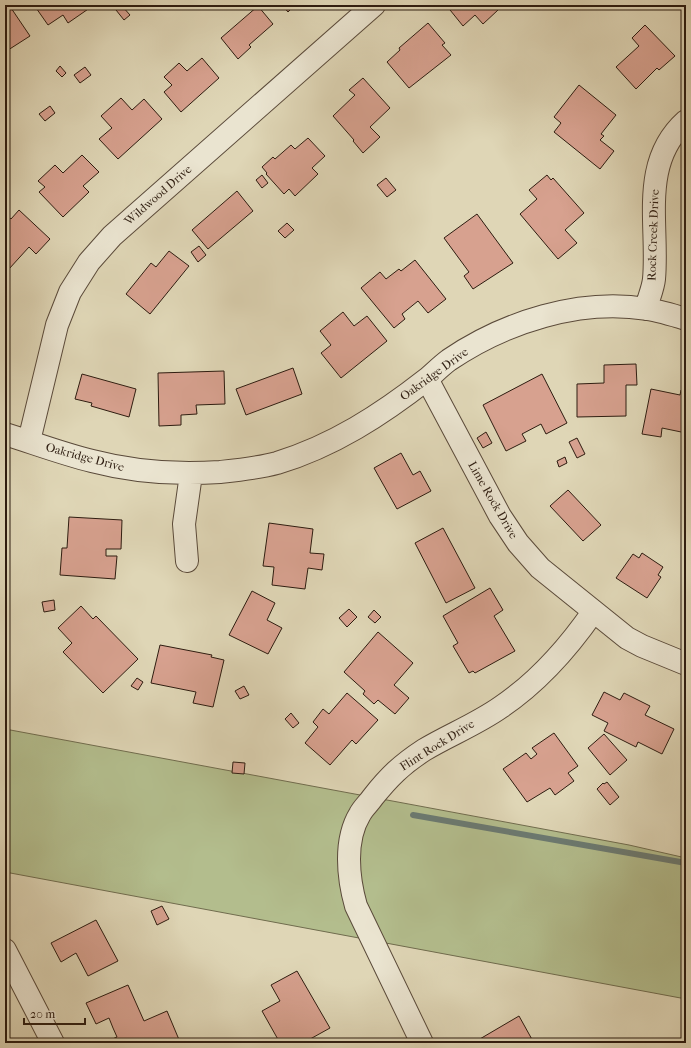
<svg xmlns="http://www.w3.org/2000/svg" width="691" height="1048" font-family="'IM FELL French Canon',serif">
  <rect width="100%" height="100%" fill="#dfd6b6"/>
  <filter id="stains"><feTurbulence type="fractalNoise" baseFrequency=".005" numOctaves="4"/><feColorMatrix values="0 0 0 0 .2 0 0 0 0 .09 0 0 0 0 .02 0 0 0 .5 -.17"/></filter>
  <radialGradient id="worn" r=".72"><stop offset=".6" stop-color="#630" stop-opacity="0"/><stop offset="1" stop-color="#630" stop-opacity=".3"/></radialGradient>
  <path fill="#b3bd8d" stroke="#706c4e" d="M5,729L629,845L686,858V999L5,872Z"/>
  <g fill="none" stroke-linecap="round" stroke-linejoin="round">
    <path stroke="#6b7a72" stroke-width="6" d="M413,815L686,863"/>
  </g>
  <path fill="#d7a18f" stroke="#2d1c10" d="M5,5H9L30,36L5,52Z
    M34,5H94L68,23L63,15L48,25Z
    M282,5H295L288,12Z
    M446,5H494L498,10L483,24L475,15L463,26Z
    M122,6L130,15L124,20L116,10Z
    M258,6L273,24L249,45L251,47L238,59L221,38Z
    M428,23L445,43L442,45L451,55L409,88L387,62L400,50L399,48Z
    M645,25L675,56L659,70L657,68L636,89L616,67L639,46L632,38Z
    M202,58L219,78L181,112L164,92L172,85L164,77L179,63L187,71Z
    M60,66L66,73L62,77L56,71Z
    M85,67L91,75L80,83L74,75Z
    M363,78L390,108L370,127L380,137L363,153L353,141L354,140L333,116L355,95L349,90Z
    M579,85L616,115L601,134L604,136L600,140L614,151L600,169L554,132L561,123L554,117Z
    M121,98L132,110L144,99L162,119L118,159L99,139L112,128L101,116Z
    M50,106L55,113L45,121L39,114Z
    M308,138L325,156L312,168L318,174L295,196L289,189L284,194L266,174L267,173L262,167L273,157L275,159L291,145L295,149Z
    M82,155L99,172L83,186L89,192L63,217L39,192L45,187L38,181L55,165L63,173Z
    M262,175L268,183L262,188L256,180Z
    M547,175L551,180L553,178L584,213L565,230L577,243L558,259L520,214L537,199L529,190Z
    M386,178L396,190L387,197L377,185Z
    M237,191L253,211L208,249L192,230Z
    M19,210L50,239L36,254L29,247L9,269L5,265V214L11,219Z
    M477,214L513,263L473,289L464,276L469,272L444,238Z
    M287,223L294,230L285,238L278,231Z
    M199,246L206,255L198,262L191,252Z
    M169,251L189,266L150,314L126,294L151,263L156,267Z
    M415,260L446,299L428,313L418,301L402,314L405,319L394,328L361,288L380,272L386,279L399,269L401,271Z
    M343,312L354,326L367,316L387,341L341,378L321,353L331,345L320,331Z
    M636,364L637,385H626V416L577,417V384L604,383V365Z
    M293,368L302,394L246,415L236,389Z
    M224,371L225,404L196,405L197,414L181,415V425L159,426L158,373Z
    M82,374L136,389L129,417L91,406L92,403L75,399Z
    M542,374L567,423L546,434L541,424L522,434L526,441L506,451L483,405Z
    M651,389L680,395L681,390L686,391V433L662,428L661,437L642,434Z
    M486,432L492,443L483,448L477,438Z
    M577,438L585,454L577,458L569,442Z
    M401,453L413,475L420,471L431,491L397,509L374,468Z
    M565,457L567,463L559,467L557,461Z
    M568,490L601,525L583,541L550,506Z
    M69,517L122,520L121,549H106V556H117L115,579L60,575L62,548H67Z
    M269,523L313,529L310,553L324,554L322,570L308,568L305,589L272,585L274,567L263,566Z
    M443,528L475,588L446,603L415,543Z
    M642,553L663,567L658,575L661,577L647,598L616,578L633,554L639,558Z
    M490,588L503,610L494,616L515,651L475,673L473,671L469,673L453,646L458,643L443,616Z
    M252,591L275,603L267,620L282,628L268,654L229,635Z
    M54,600L55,610L44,612L42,602Z
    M81,606L93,619L96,616L138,659L103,693L63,652L72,643L58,628Z
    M349,609L357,617L347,627L339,618Z
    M374,610L381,617L375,623L368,617Z
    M378,632L413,663L394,685L409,698L395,714L378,700L374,704L363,694L365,691L344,672Z
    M160,645L212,655L211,657L224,660L213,707L193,703L196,692L151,683Z
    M137,678L143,682L138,690L131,686Z
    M244,686L249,695L240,699L235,691Z
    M604,692L620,700L624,693L650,706L645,715L674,729L662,754L638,742L636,747L604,731L608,723L592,715Z
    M347,693L378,720L356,744L352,740L330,765L305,743L318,727L313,722L323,709L329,714Z
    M291,713L299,723L293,728L285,719Z
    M554,733L578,766L568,773L574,781L555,795L550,788L527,802L503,769L526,753L531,759L537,754L532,748Z
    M604,734L627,760L610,775L588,748Z
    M233,762L245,763L244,774L232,773Z
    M607,782L619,797L610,805L597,789L603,783L604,784Z
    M162,906L169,919L157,925L151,911Z
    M96,920L118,961L88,976L76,953L61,962L51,943Z
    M297,971L330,1028L303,1043H280L262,1011L280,1001L271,985Z
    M128,985L144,1021L167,1011L180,1042L103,1043L117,1037L113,1028L109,1018L96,1024L86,1003Z
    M519,1016L534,1043H473Z"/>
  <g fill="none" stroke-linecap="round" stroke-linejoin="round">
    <g stroke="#5a4a3a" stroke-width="24">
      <path id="minor" d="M646,309C648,299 653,289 654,279C659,225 639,163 686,121
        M427,379L500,516L518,543L540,568L627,638L642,646L686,664
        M5,434C34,443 63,454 92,461C134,472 177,475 220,472C239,470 259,468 277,463C333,446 381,415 427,379C434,373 441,366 449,360C505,322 580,298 647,309C660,311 673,315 686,319
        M29,441L57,325L70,292L89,262L112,236L374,5
        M187,561L184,524L191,474
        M5,950L53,1043
        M422,1043L356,906C348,878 344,840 360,814C363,808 369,803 373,797C389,777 401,765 424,750C449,735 477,724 501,707C538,682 568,648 593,612"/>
    </g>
    <use href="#minor" stroke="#eae4d0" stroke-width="22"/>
  </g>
  <g text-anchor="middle" stroke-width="4" stroke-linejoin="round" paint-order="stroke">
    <g font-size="12" fill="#2d1c10" stroke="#eae4d0">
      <text transform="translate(158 195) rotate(-41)" y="4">Wildwood Drive</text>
      <text transform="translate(653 235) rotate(-88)" y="4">Rock Creek Drive</text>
      <text transform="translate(434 374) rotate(-36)" y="4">Oakridge Drive</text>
      <text transform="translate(85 457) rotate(15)" y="4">Oakridge Drive</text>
      <text transform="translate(493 500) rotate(60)" y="4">Lime Rock Drive</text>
      <text transform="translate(437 745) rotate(-32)" y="4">Flint Rock Drive</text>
    </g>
  </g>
  <rect width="691" height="1048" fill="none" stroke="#dfd6b6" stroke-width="20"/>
  <rect x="6" y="6" width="679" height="1036" fill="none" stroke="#2d1c10" stroke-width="2"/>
  <rect x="10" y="10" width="671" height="1028" fill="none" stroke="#2d1c10"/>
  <path d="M24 1018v6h61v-6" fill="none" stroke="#2d1c10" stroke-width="2"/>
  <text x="30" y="1018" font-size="12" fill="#2d1c10" stroke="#eae4d0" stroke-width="3" paint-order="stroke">20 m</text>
  <rect width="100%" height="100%" filter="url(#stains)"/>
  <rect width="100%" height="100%" fill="url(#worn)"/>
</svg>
